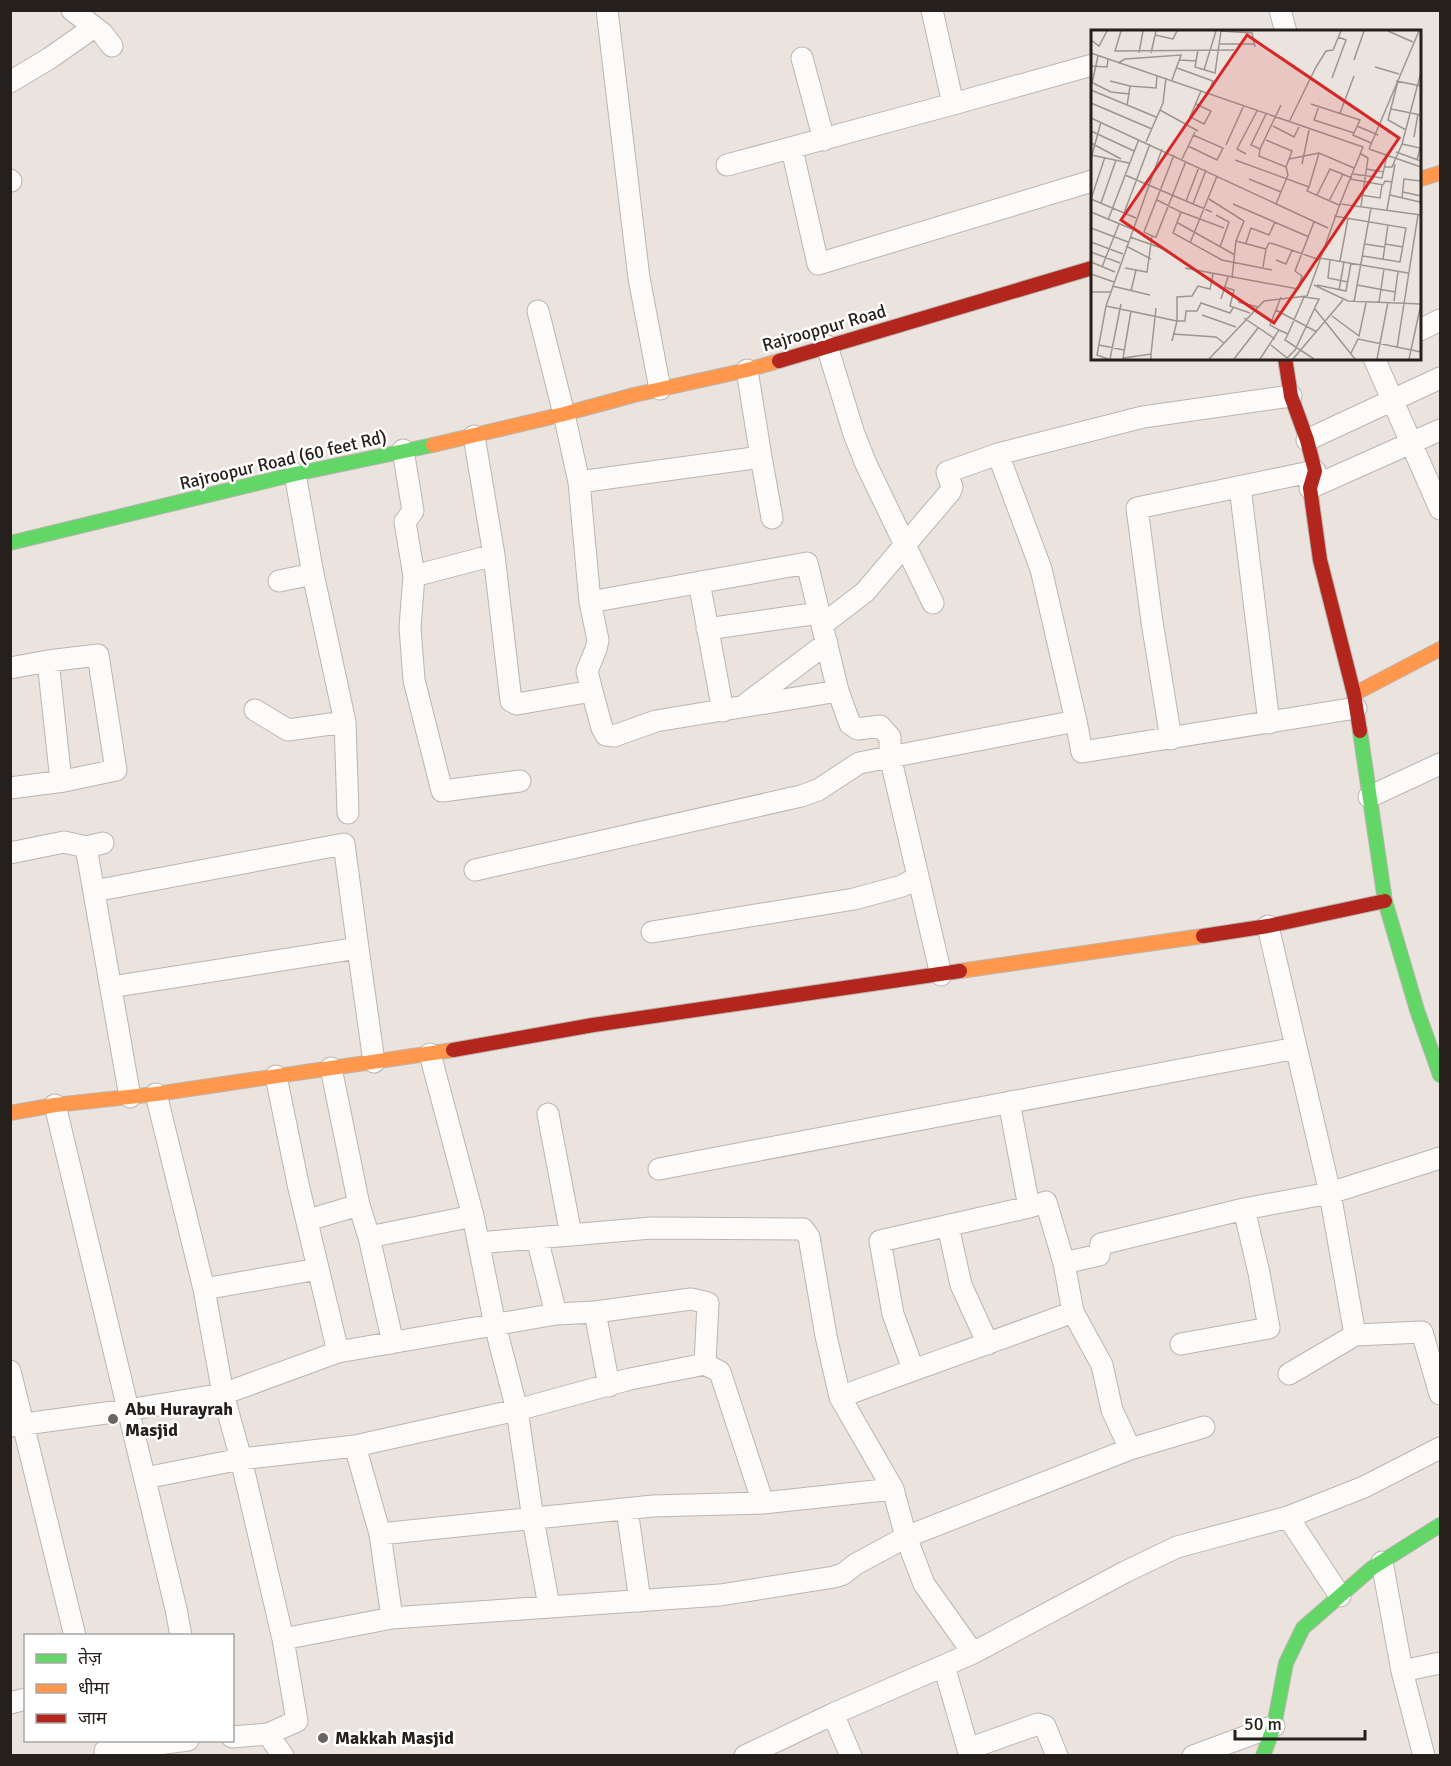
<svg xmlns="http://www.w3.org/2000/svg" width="1451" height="1766" font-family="Signika,'Noto Sans Devanagari',sans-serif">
  <rect width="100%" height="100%" fill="#ebe3de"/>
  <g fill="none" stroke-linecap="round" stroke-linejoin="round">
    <g stroke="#bbb5b0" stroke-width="23">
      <path id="street" d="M72,10L102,33L112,46
        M607,10L639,278L660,389
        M932,10L953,104
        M1280,10L1286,32
        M802,58L824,140
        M10,82L50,58L94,27
        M792,149L818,264L1092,181
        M727,165L953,104L1092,65
        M10,180L11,181
        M1420,330L1440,320
        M827,346L854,434L866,464L933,603
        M1374,358L1440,509
        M474,436L494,555L511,701L517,704L592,691L587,671L596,649L598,640L590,602L579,482L564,414L538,311
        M1307,440L1440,378
        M403,450L413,511L405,522L414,576L410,627L414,680L442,791L520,781
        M761,457L772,518
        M295,474L313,574L345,722L348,813
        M579,482L761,457L747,370
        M1240,487L1269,723
        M1310,488L1440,430
        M414,576L494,555
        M279,581L313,574
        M699,582L723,711
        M590,602L807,563L838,691L656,721L614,736L606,735L602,728L592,691
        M822,625L865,592L950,492L952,487L947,472L998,454
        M707,629L819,613
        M48,661L60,772L64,781
        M10,668L48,661L98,655L116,770L64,781L10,788
        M838,691L850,724L858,729L880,726L890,737V756L941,975
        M746,704L827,643
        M255,710L288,730L345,722
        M1076,721L1082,752L1356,708
        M1171,739L1152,622L1137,508L1315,471
        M1369,797L1440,764
        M86,847L130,1097
        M10,853L64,842L86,847L103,843
        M475,870L801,796L818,790L859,763L1076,721L1041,569L998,454L1143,417L1291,396
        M94,891L344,844L358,948L111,987
        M1268,926L1330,1193L1355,1335L1422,1332L1440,1394
        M652,932L854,899L902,886L918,877
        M358,948L374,1062
        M430,1054L473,1216L495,1325L517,1410L533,1519L549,1606
        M331,1068L359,1205L369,1237L393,1343
        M276,1076L298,1184L338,1352L556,1314
        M156,1094L204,1289L223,1394L241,1459L283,1639L297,1721L268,1734L232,1737
        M55,1105L176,1609L181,1636
        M548,1114L571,1235
        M659,1169L1296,1048
        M1029,1207L1046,1202L1064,1263
        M308,1220L359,1205
        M948,1226L961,1285L988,1344
        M369,1237L473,1216
        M537,1238L556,1314L595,1312L609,1386
        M478,1243L651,1228L803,1229L809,1237L826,1336L840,1397
        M204,1289L318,1269
        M595,1312L691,1299L708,1303L705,1364L720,1372L763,1503
        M1073,1312L1102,1365L1112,1410L1130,1449
        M1181,1344L1269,1328L1259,1273L1244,1209
        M913,1369L893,1314L880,1241L1029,1207L1009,1102
        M10,1371L75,1636
        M1289,1374L1355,1335
        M10,1426L128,1410L223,1394L338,1352
        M355,1446L517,1410L630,1379L705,1364
        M145,1478L241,1459L355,1446L380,1534L392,1618L720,1595L834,1577L843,1574L856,1564L906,1537L1130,1449L1204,1427
        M627,1509L640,1601
        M1288,1517L1340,1596
        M380,1534L653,1506L763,1503L893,1489
        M1382,1562L1402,1671L1424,1756
        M283,1639L392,1618
        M973,1653L924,1584L906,1537L893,1489L840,1397C918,1368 996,1341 1073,1312L1064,1263L1099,1255L1101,1244L1244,1209L1330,1193L1440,1158
        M944,1666L970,1756
        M1402,1671L1440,1663
        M10,1703L26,1699
        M833,1714L851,1756
        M268,1734L283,1756
        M968,1749L1038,1724L1045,1726L1057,1756
        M105,1751L188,1740
        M745,1756L833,1714L973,1653L1125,1572L1177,1547L1288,1517L1364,1487L1440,1448
        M1193,1756L1274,1726"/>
    </g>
    <g stroke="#bbb5b0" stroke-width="16">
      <path id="fast" d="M10,543L295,474L433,445
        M1360,731L1385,901L1417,1010L1440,1075
        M1263,1756L1274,1726L1286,1663L1303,1628L1372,1568L1440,1525"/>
    </g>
    <g stroke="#bbb5b0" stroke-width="16">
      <path id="slow" d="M1420,179L1440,173
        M433,445L564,414L634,395L747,370L779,361
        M1354,694L1440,649
        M960,971L1203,936
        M10,1113L55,1105L156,1094L453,1050"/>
    </g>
    <g stroke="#bbb5b0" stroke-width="16">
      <path id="jam" d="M1285,358L1291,396L1307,440L1315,471L1310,488L1320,560L1354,694L1360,731
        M779,361L1092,268
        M1203,936L1268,926L1385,901
        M453,1050L593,1025L960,971"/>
    </g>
    <use href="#street" stroke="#fcfbfa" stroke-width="21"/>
    <use href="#fast" stroke="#63d668" stroke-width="14"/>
    <use href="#slow" stroke="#ff974d" stroke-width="14"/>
    <use href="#jam" stroke="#b3261e" stroke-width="14"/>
  </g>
  <g fill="#6a6460" stroke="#fff" stroke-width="2">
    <circle cx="113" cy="1419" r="6"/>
    <circle cx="323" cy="1738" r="6"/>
  </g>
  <g text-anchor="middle" stroke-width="5" stroke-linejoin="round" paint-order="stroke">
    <g font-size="18" fill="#25201c" stroke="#fff">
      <text transform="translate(824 328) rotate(-16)" y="6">Rajrooppur Road</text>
      <text transform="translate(283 460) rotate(-13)" y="6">Rajroopur Road (60 feet Rd)</text>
    </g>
    <g font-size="18" font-weight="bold" fill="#25201c" stroke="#fff" text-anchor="start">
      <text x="125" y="1415">Abu Hurayrah<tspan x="125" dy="21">Masjid</tspan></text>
      <text x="335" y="1744">Makkah Masjid</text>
    </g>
  </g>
  <g transform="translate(1091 30)">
    <rect width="330" height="330" fill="#ebe3de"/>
    <path fill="none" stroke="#9c9590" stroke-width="1.5" d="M30,1L24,21L143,20M130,1L161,3L164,17M297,1L322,12M64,5L82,9L86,1M0,10L8,16L16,1M129,14H164M107,20L104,37L124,43L130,1M0,23L272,117L249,174L330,185M48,23L52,1M60,23L65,1M88,30L106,31M263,30L273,1M27,33L34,29L90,25L81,50M0,36L16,37L17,29M284,37L308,44M86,38L122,51L118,62M113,40L125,1M241,48L255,10L247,7M19,51L39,56M305,51L330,56M307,51L297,90L315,100M0,52L20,62L39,64M1,53L7,26M0,60L65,87M0,73L61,99M105,74L120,81L113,94L99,87L110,61M220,74L269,90L262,105L280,113M36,76L39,56L65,58L66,46M228,76L223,90L263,103M300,79L330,85M69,80L107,101M249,83L263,46M175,84L160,115L169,119L190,75M0,88L237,198M198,92L225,37L235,21L242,20L250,1M182,96L203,107L208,97M266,96L287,105M0,101L43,121M323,107L327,84M55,112L72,73L75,48M0,113L30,129M311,114L329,118L326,130M135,115L153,75M97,116L126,130L132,118L102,105M169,119L168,126L195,137L201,121L175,110M278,119L328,1M278,119L330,137M305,122L330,131M155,124L146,119L166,81M0,125L38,133M1,125L10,92M83,125L53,202L61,206L65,207L95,131M91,129L104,102M198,129L228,123M144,130L218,157L228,123L263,138M211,134L218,100M108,137L95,171L121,182M294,137H301L311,114L330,42M275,139L293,142M262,144L291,148L296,125M34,145L95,171M158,149L190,162M259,149L292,155L294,151L301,152M218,157L216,161L248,175M312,162L330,166M226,165L239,139L261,148M270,165L289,168L291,155M299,165L329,172L330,167M311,168L313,149L330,151M0,169L45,188M0,169L14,127M118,169L153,191L145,211M66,170L90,182L82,203L131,230L181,240M238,171L252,144M10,173L25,130M102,174L115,140M142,174L218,207M185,174L197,145L195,137M270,176L277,128L270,124M296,180L304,134M0,182L41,199M90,182L133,198M33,183L59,114M125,185L138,192L129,217M243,186L315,198L309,232L272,226M17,190L48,109M87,193L144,225M0,198L37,212M39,207L70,218M0,212L32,224M99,213L126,146M155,213L160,198L178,205L184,192M274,214L293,217M294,214L312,217M35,216L60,229M0,222L29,233M229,228L317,243M292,229L297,195M185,230L195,234L201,220M239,230L237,248L257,252M249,231L257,188M0,232L24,242M11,237L28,194M172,237L175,219M34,238L56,242L61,206M94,238L207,259L211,246L204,241L223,192M0,244L23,252M141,248L145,211L175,219L178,213L183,214L229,230M223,255L257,271L330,274M226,255L255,261L260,233M266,255L304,262M21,256L59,265M133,257L143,260L139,276L159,283M248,260L253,232M40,261L45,240M0,262H20M130,269L137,247M303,271L307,242M147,272L167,277M263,272L280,178M288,272L293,239M15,276L86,291V267L101,266L107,256L119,259L122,244M224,279L264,329M185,280L226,302M40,281L32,328L60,324V329M111,285L145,297M241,286L268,306L275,273M153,288L184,309M188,300L197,304L213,267L228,269L204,320L196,328M82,304L125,307L133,313M197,304L194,310L223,329M81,311L86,291H94L95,281H106L110,273L139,283L142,278M8,315L33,320M180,315L196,328M306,318L327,185M260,323L267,309L330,322M60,324L65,278M17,329L6,325L15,276L71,119M19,329L30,274M118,329L173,271L216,266L249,174M143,329L167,298M169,329L188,300L179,295L190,267M202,329L252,270M286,329L297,272M318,329L330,274"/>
    <path fill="#d62828" fill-opacity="0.15" stroke="#d62828" stroke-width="3" d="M156,5L308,108L183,293L30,190Z"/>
    <rect width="330" height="330" fill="none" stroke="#25201c" stroke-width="3"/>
  </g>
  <rect width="1451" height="1766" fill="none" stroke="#25201c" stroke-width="24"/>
  <rect x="24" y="1634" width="210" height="108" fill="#ffffff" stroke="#a8a6a4" stroke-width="1.5"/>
  <rect x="36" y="1654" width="30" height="9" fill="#63d668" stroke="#a8a6a4" stroke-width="1.5"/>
  <text x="78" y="1664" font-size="18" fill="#25201c">तेज़</text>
  <rect x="36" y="1684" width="30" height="9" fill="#ff974d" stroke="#a8a6a4" stroke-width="1.5"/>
  <text x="78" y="1694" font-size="18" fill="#25201c">धीमा</text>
  <rect x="36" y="1714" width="30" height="9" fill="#b3261e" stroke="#a8a6a4" stroke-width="1.5"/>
  <text x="78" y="1724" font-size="18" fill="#25201c">जाम</text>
  <path d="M1235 1730v9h130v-9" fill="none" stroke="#25201c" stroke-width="3"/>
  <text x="1244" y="1730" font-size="18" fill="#25201c" stroke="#ffffff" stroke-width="4.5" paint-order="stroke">50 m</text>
</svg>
